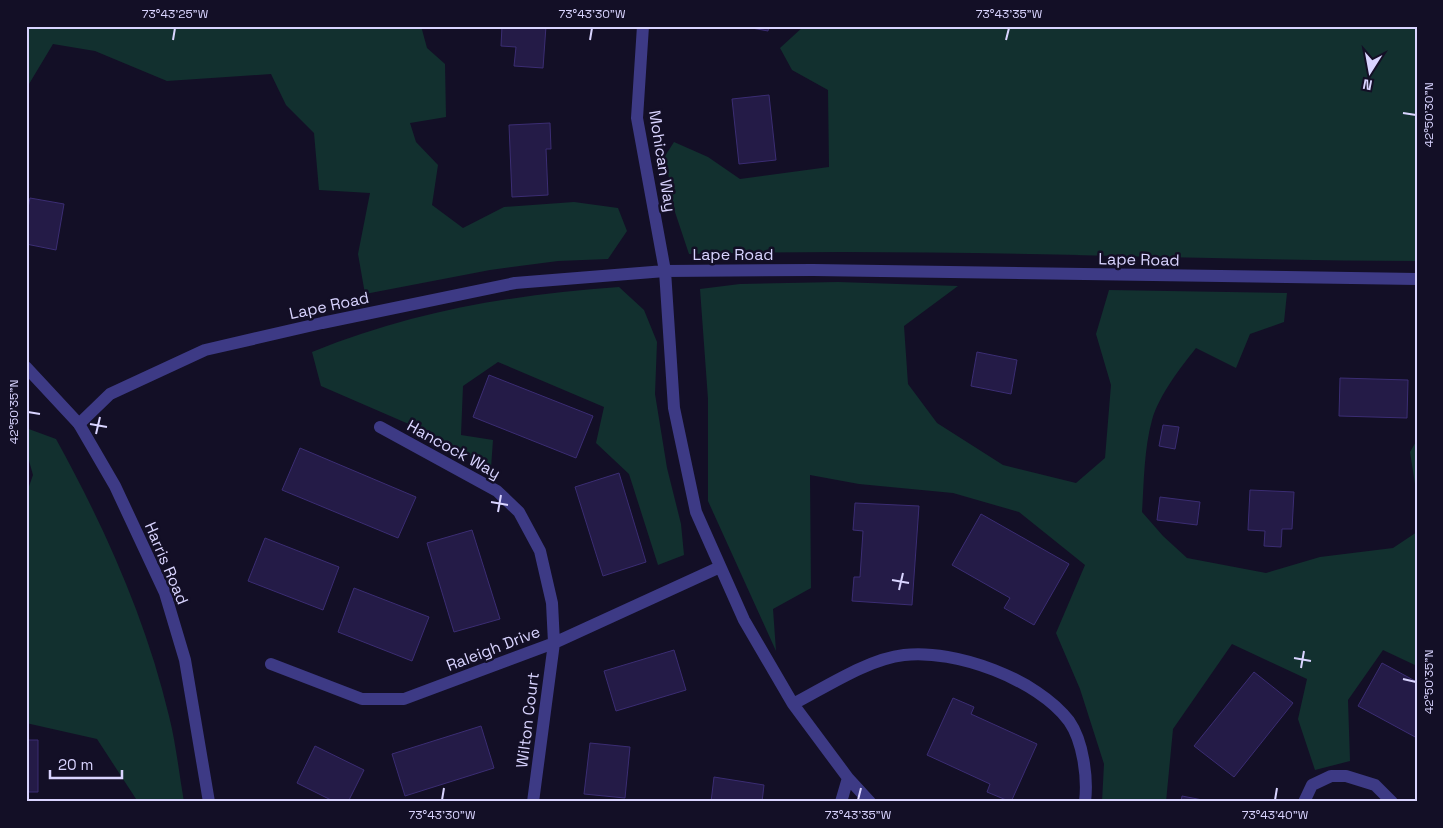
<svg xmlns="http://www.w3.org/2000/svg" width="1443" height="828" font-family="'Space Grotesk',sans-serif">
  <rect width="100%" height="100%" fill="#130f26"/>
  <path fill="#12302f" d="M26,26H421L427,48L445,64L446,117L410,123L416,142L438,165L432,205L463,228L504,207L574,202L618,208L627,231L608,259L558,261L490,270L365,294L358,254L370,193L319,190L314,133L286,105L271,74L167,81L95,51L53,44L29,84L26,82Z
    M804,26H1417V261C1174,260 932,247 689,254L675,212L665,156L674,142L708,157L740,179L829,167L828,90L792,70L780,48Z
    M838,282L958,286L904,326L908,384L937,423L1003,465L1076,483L1105,458L1111,385L1096,334L1109,290L1287,293L1284,322L1250,334L1236,368L1196,348C1181,367 1159,395 1152,420C1144,449 1144,482 1142,512L1163,536L1187,558L1266,573L1320,557L1393,548L1417,532V666L1383,650L1348,700L1350,761L1315,770L1298,719L1307,679L1232,644L1173,729L1166,802H1102L1104,764L1080,689L1056,633L1085,565L1019,512L953,493L859,484L810,475L811,588L773,609L776,651L708,501V399L700,289L740,284Z
    M619,287L644,310L657,342L655,394L667,468L681,524L684,555L658,565L629,474L596,443L604,407L498,362L463,386L461,435L493,440L491,468L411,425L321,386L312,352C414,311 510,295 619,287Z
    M26,428L56,439C104,526 146,619 169,716C176,744 179,773 184,802H138L97,739L26,723V495L33,475L26,450Z
    M1417,440V497L1410,452Z"/>
  <path fill="#241b47" stroke="#3b2d73" d="M502,26H546L543,68L514,66L516,47L501,46Z
    M741,26H769L768,31Z
    M769,95L776,160L739,164L732,99Z
    M550,123L551,149H546L548,195L512,197L509,125Z
    M30,198L64,204L56,250L26,244V218Z
    M977,352L1017,360L1011,394L971,386Z
    M489,375L593,416L576,458L473,417Z
    M1340,378L1408,380L1407,418L1339,416Z
    M1163,425L1179,427L1175,449L1159,446Z
    M300,448L416,497L398,538L282,490Z
    M619,473L646,562L603,576L575,487Z
    M1250,490L1294,492L1292,529H1282L1281,547L1264,546L1265,531L1248,530Z
    M1160,497L1200,502L1197,525L1157,520Z
    M855,503L919,506L912,605L852,601L854,577H860L863,531L853,530Z
    M981,514L1069,564L1034,625L1004,608L1010,598L952,565Z
    M472,530L500,619L454,632L427,543Z
    M265,538L339,567L323,610L248,581Z
    M354,588L429,617L412,661L338,632Z
    M674,650L686,690L616,711L604,671Z
    M1382,663L1417,682V738L1358,706Z
    M1254,672L1293,703L1234,777L1194,746Z
    M953,698L974,707L971,714L1037,744L1011,802L987,792L990,784L927,755Z
    M481,726L494,768L405,796L392,754Z
    M26,740H38V792H26Z
    M590,743L630,747L625,798L584,794Z
    M315,746L364,770L348,802H335L297,783Z
    M714,777L764,785L762,802H711Z
    M1182,796L1213,802H1181Z"/>
  <g fill="none" stroke-linecap="round" stroke-linejoin="round">
    <path stroke="#3d3a85" stroke-width="12" d="M643,26L637,118L665,271L674,408L696,512L744,620L793,704L848,778L870,802
      M79,424L110,394L205,350L322,323L515,283L665,271L813,270L1417,279
      M380,427L497,491L519,512L540,551L552,603L554,643L533,802
      M271,664L362,699H404L554,643L720,567
      M793,704C826,687 868,659 904,655C956,649 1037,679 1069,721C1083,741 1088,778 1085,802
      M841,802L848,778
      M1304,802L1312,785L1331,776H1346L1375,785L1392,802"/>
    <path stroke="#3d3a85" stroke-width="12" d="M26,367L79,424L115,486L165,593L185,660L209,802"/>
  </g>
  <path fill="none" stroke="#d9d4ff" stroke-width="2" d="M173,40L175,28M590,40L592,28M1006,40L1009,28M1403,113L1416,115M28,412L40,414M90,424L107,427M96,434L100,417M491,502L508,505M498,512L501,495M892,580L909,583M899,590L903,573M1294,658L1311,661M1301,668L1304,651M1403,679L1416,682M442,800L444,788M858,800L861,788M1275,800L1277,788"/>
  <g text-anchor="middle" stroke-width="5" stroke-linejoin="round" paint-order="stroke">
    <g font-size="16" fill="#d9d4ff" stroke="#130f26">
      <text transform="translate(663 161) rotate(81)" y="6">Mohican Way</text>
      <text x="733" y="260">Lape Road</text>
      <text transform="translate(1139 259) rotate(1)" y="6">Lape Road</text>
      <text transform="translate(329 305) rotate(-12)" y="6">Lape Road</text>
      <text transform="translate(454 449) rotate(29)" y="6">Hancock Way</text>
      <text transform="translate(167 563) rotate(67)" y="6">Harris Road</text>
      <text transform="translate(493 648) rotate(-21)" y="6">Raleigh Drive</text>
      <text transform="translate(527 720) rotate(-83)" y="6">Wilton Court</text>
    </g>
  </g>
  <rect width="1443" height="828" fill="none" stroke="#130f26" stroke-width="55"/>
  <g transform="translate(1370 72) rotate(191)" stroke="#130f26" stroke-width="4" paint-order="stroke">
  <path d="M0-4L9 19L0 12L-9 19Z" fill="#d9d4ff"/>
  <text y="-8" font-size="14" font-weight="bold" text-anchor="middle" fill="#d9d4ff">N</text>
  </g>
  <path d="M50 770v8h72v-8" fill="none" stroke="#d9d4ff" stroke-width="2.5"/>
  <text x="58" y="770" font-size="15" fill="#d9d4ff" stroke="#130f26" stroke-width="4" paint-order="stroke">20 m</text>
  <rect x="28" y="28" width="1388" height="772" fill="none" stroke="#d9d4ff" stroke-width="2"/>
  <g font-size="12" text-anchor="middle" fill="#d9d4ff">
    <text x="175" y="18">73°43'25"W</text>
    <text x="592" y="18">73°43'30"W</text>
    <text x="1009" y="18">73°43'35"W</text>
    <text transform="translate(1429 115) rotate(-90)" y="4">42°50'30"N</text>
    <text transform="translate(14 412) rotate(-90)" y="4">42°50'35"N</text>
    <text transform="translate(1429 682) rotate(-90)" y="4">42°50'35"N</text>
    <text x="442" y="819">73°43'30"W</text>
    <text x="858" y="819">73°43'35"W</text>
    <text x="1275" y="819">73°43'40"W</text>
  </g>
</svg>
